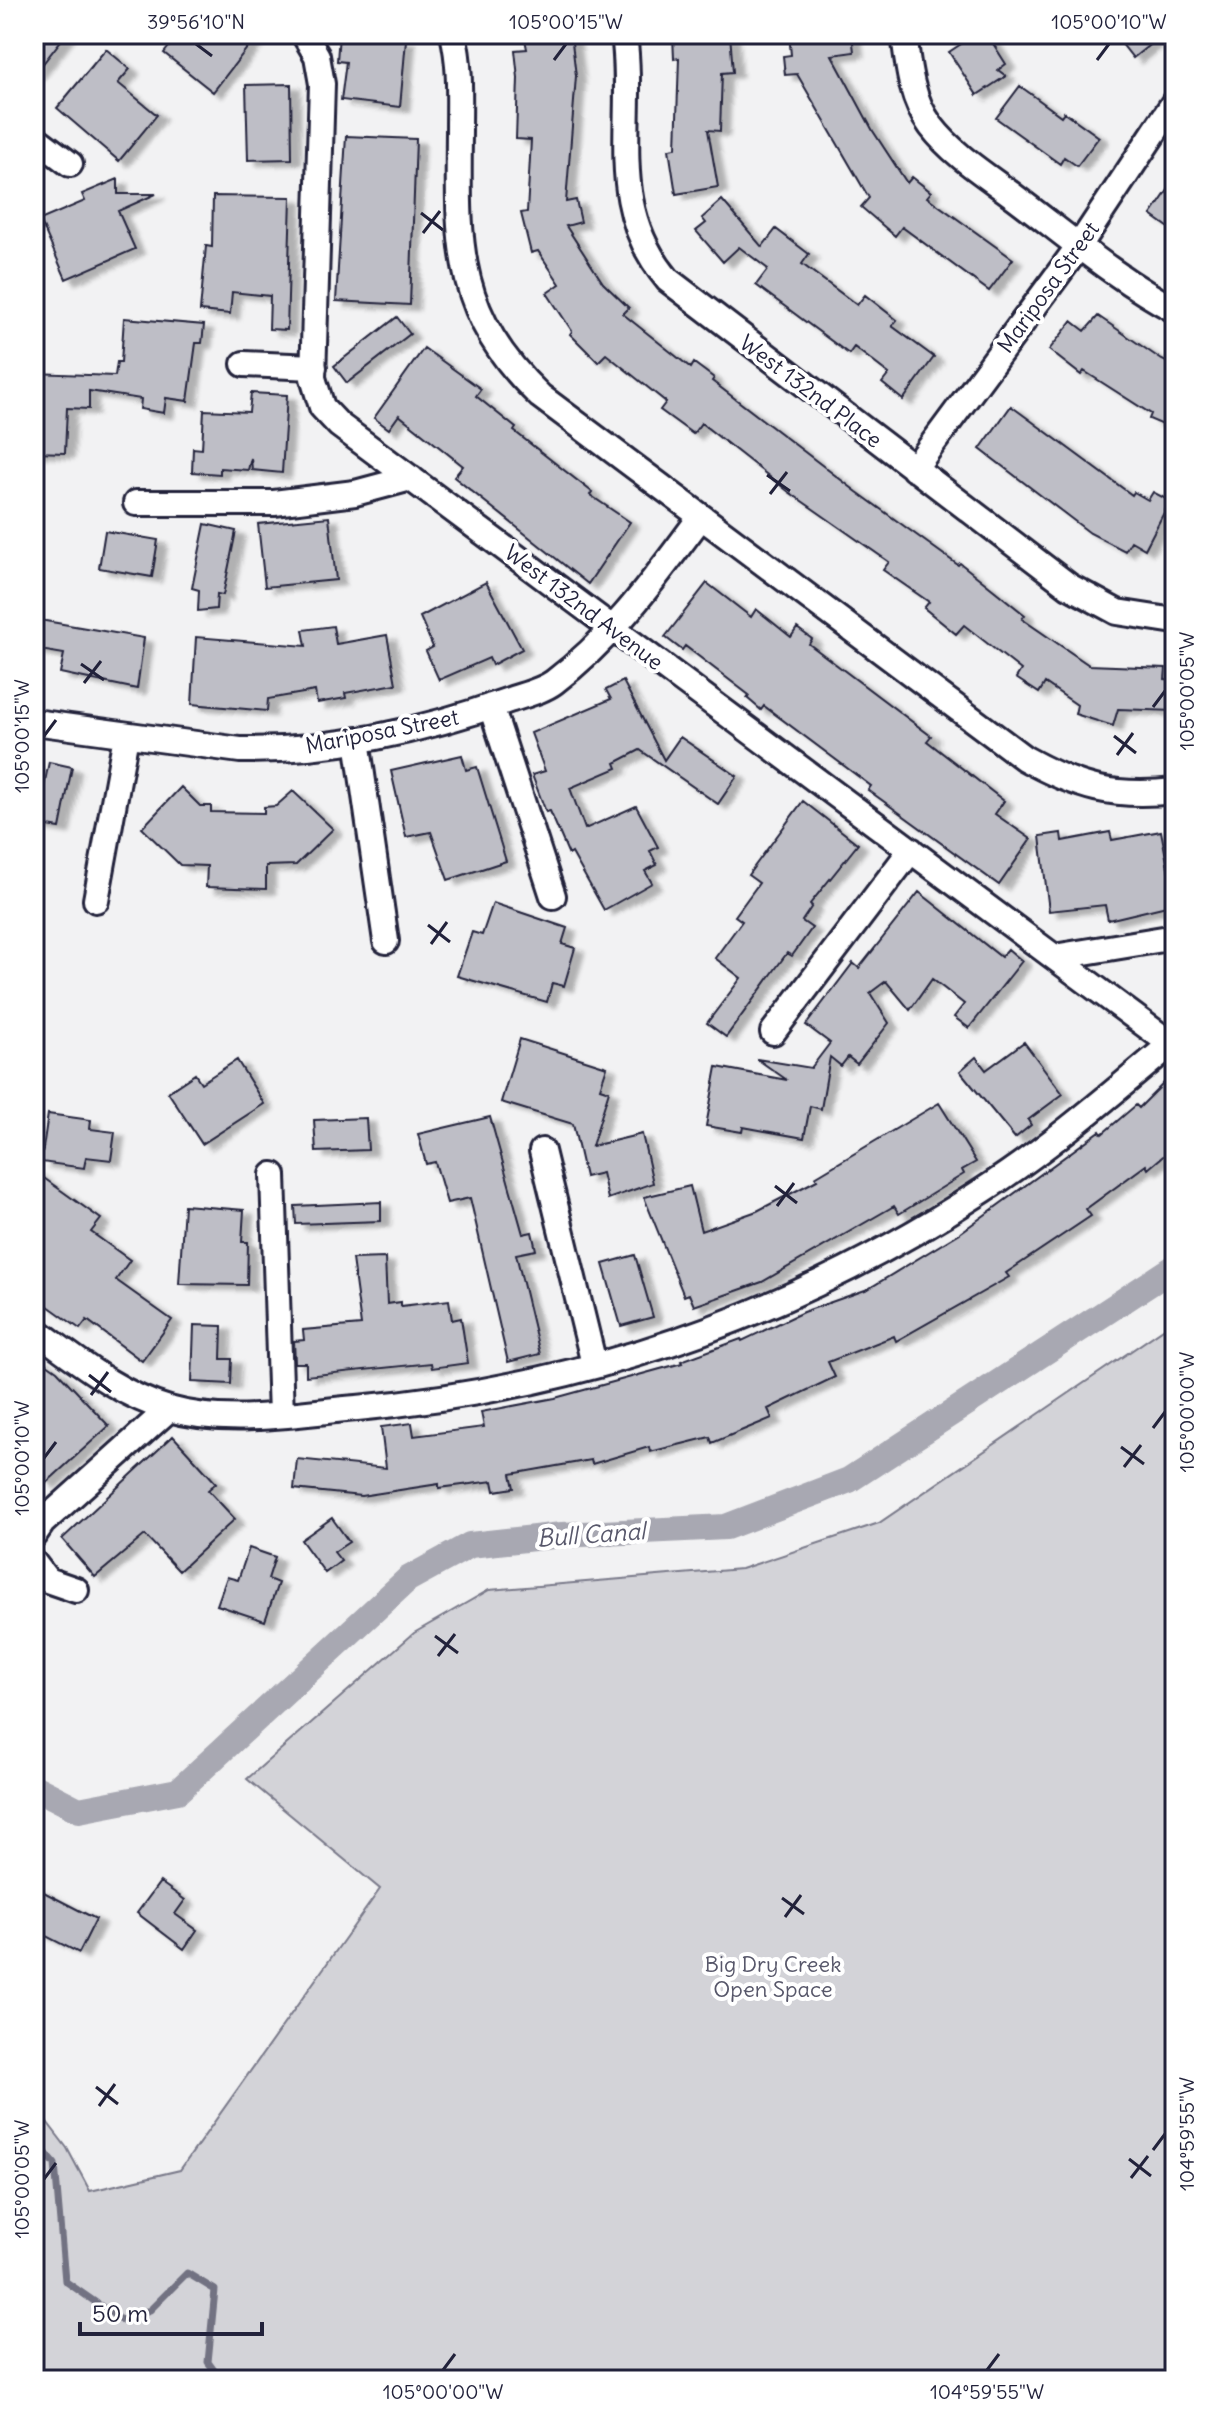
<svg xmlns="http://www.w3.org/2000/svg" width="1209" height="2414" font-family="Delius,sans-serif">
  <defs>
    <filter id="shadow"><feDropShadow dx="9" dy="5" stdDeviation="2" flood-color="#0004"/></filter>
  </defs>
  <rect width="100%" height="100%" fill="#f2f2f3"/>
  <filter id="ink" filterUnits="userSpaceOnUse"><feTurbulence type="fractalNoise" baseFrequency=".0125" numOctaves="2"/><feDisplacementMap in="SourceGraphic" scale="16" xChannelSelector="R" yChannelSelector="G"/><feConvolveMatrix kernelMatrix="1 2 1 2 8 2 1 2 1" color-interpolation-filters="sRGB"/></filter>
  <g filter="url(#ink)">
    <path fill="#d3d3d8" stroke="#7a7a8a" stroke-width="2" d="M1175,1321V2380H34V2105L67,2148L90,2191L180,2170L380,1889L247,1779L414,1633L489,1590L741,1569L879,1523Z"/>
    <g fill="none" stroke-linecap="round" stroke-linejoin="round">
      <path stroke="#727282" stroke-width="7" d="M34,2139L55,2164L65,2281L121,2320L150,2310L187,2273L215,2290L208,2362L221,2380"/>
      <path stroke="#a8a8b2" stroke-width="26" d="M34,1787L79,1810L178,1791L408,1579L470,1545L562,1535L726,1527L849,1480L1175,1267"/>
    </g>
    <path fill="#bebec6" stroke="#22223b" stroke-width="2" filter="url(#shadow)" d="M34,34H66L34,75Z
      M179,34H258L213,92L164,53Z
      M339,34L406,40L400,107L341,100L346,62L337,61Z
      M524,34H571L576,76L566,202L576,200L581,222L566,226L603,283L629,308L623,314L691,368L694,363L714,378L712,381L857,492L958,565L960,563L1025,615L1022,619L1089,665L1166,668L1165,679L1175,680V711L1118,709L1113,726L1075,714L1077,705L1045,683L1039,693L1016,678L1021,670L964,625L956,634L924,608L929,602L883,570L889,562L789,492L701,423L693,434L660,410L666,402L606,354L598,362L570,334L572,331L547,293L560,284L538,251L531,253L521,213L527,212L531,140L516,139L518,78L515,50L527,49Z
      M730,34L733,72L722,73L720,131L708,130L718,187L676,194L669,149L676,148L679,58L674,59L673,35Z
      M789,34H852L854,52L832,55L873,131L907,183L912,177L931,192L927,197L1013,259L989,291L902,227L895,236L861,207L869,198L797,74L785,75L783,56L791,55Z
      M976,34H987L1006,64L998,70L1006,76L977,95L949,52Z
      M1114,34H1163L1133,58Z
      M106,49L130,69L118,83L157,115L119,161L57,108Z
      M291,84L292,159L248,160L246,85Z
      M1020,86L1061,116L1064,112L1099,137L1077,166L1064,157L1060,164L996,118Z
      M346,136L416,139L410,305L336,301Z
      M118,179V194H156L118,211L135,249L66,279L40,220L85,201L82,194Z
      M1175,180V232L1151,215Z
      M213,196L291,197L287,330L269,329L270,296L232,292L230,314L200,311L206,246L212,247Z
      M722,200L762,247L776,229L809,254L802,264L857,305L865,295L897,320L892,326L934,357L903,400L882,383L889,374L854,347L849,354L756,285L768,269L739,247L723,262L696,231L706,223L702,218Z
      M1098,316L1162,360L1175,366V430L1149,419L1151,414L1084,371L1081,375L1049,350L1072,321L1085,331Z
      M397,317L410,334L347,383L334,366Z
      M124,318L204,325L202,343H196L188,401L166,398L164,413L140,409L141,399L89,391V409L67,408L65,453L34,452V373L115,376L117,362H121Z
      M424,348L481,389L476,396L516,428L514,431L592,492L590,495L630,522L588,584L454,477L463,466L399,415L389,429L374,418Z
      M251,393L287,395L282,473L252,470L251,458L248,470L220,468V474L192,472L193,448L202,449L204,410L249,412Z
      M1011,406L1132,495L1134,492L1148,500L1153,492L1170,501L1145,549L1131,541L1125,551L1090,533L980,449Z
      M329,517L336,580L265,587L258,524Z
      M205,524L236,531L223,595L217,594L216,609L198,611L199,590L192,588Z
      M105,531L158,540L152,577L99,568Z
      M486,582L522,649L492,665L489,658L439,680L426,651L433,647L420,617Z
      M707,583L751,617L756,609L791,637L797,628L812,639L809,644L931,736L927,741L1004,801L995,814L1031,839L999,885L868,790L871,786L764,706L761,710L747,698L749,695L685,646L682,650L665,637Z
      M34,619L144,638L137,689L60,673L64,654L34,649Z
      M333,626L336,644L387,635L396,684L345,693L346,698L317,703L315,691L268,699L267,711L192,704L196,637L306,646L303,630Z
      M623,681L664,760L680,737L737,776L718,804L640,750L615,763L617,768L570,788L585,829L636,806L658,847L650,851L657,865L645,871L652,883L604,910L572,853L569,855L550,811L546,812L532,775L545,771L531,733L611,699L606,690Z
      M462,755L466,770L477,767L506,861L448,880L431,832L406,837L391,771Z
      M49,762L72,767L60,828L36,824Z
      M181,787L200,806H211V812L264,813V807L276,806L293,791L333,829L296,865L266,866V889L206,887L207,866L180,865L142,828Z
      M803,801L858,844L810,904L812,906L802,921L812,928L792,956L787,953L726,1037L707,1023L741,978L715,958L742,921L735,916L759,883L748,875Z
      M1161,831L1175,904L1108,920L1105,905L1049,911L1040,836L1061,833L1062,841L1110,832L1112,840Z
      M919,892L1001,957L1008,949L1022,961L969,1028L954,1017L964,1004L932,979L910,1010L886,981L870,993L889,1023L857,1064L848,1057L841,1066L830,1057L821,1109L810,1106L804,1138L743,1127L742,1132L706,1126L717,1067L787,1080L757,1059L811,1068L830,1043L806,1025L853,963L859,968Z
      M493,903L567,928L562,944L575,948L564,986L552,983L547,1002L457,976L472,932L482,935Z
      M520,1039L607,1067L600,1088L609,1091L592,1146L642,1134L653,1183L608,1199L602,1173L585,1177L573,1124L501,1102Z
      M1024,1042L1063,1094L1028,1120L1031,1125L1015,1138L960,1071L976,1057L986,1070Z
      M237,1060L264,1104L202,1144L168,1092L195,1074L201,1083Z
      M1175,1072V1146L1148,1169L1146,1165L1086,1209L1091,1216L1006,1273L1009,1277L896,1341L894,1336L828,1362L835,1377L768,1409L772,1418L712,1443L710,1437L650,1452L649,1447L592,1464L591,1460L511,1474L514,1488L495,1491L493,1481L439,1488V1484L361,1496L294,1489L297,1459L386,1468L381,1427L412,1423L414,1436L484,1427L481,1412L555,1398L682,1363L681,1361L741,1339L742,1341L803,1312L868,1289L960,1233L1100,1131L1102,1134L1136,1105L1139,1108Z
      M939,1103L976,1162L962,1170L964,1174L899,1214L894,1206L762,1282L694,1306L689,1294L684,1296L644,1197L690,1186L701,1231L757,1211L817,1180L815,1177Z
      M48,1114L91,1120L90,1129L115,1132L111,1160L86,1157L84,1168L41,1162Z
      M490,1117L523,1234L532,1232L536,1250L516,1254L540,1354L508,1362L470,1198L447,1203L435,1162L426,1164L418,1134Z
      M366,1118L368,1150L316,1152L314,1120Z
      M34,1171L101,1219L91,1232L130,1260L116,1280L172,1320L142,1361L87,1320L80,1329L34,1296Z
      M381,1202V1221L296,1224L295,1206Z
      M184,1205L244,1210L242,1242H248L247,1285L179,1284Z
      M635,1255L653,1317L621,1326L603,1264Z
      M385,1258L387,1304L401,1302V1306L449,1300L452,1320L461,1318L468,1363L432,1368L431,1363L306,1376V1363H295L294,1341L304,1340L303,1330L361,1325L352,1259Z
      M194,1325L222,1326L221,1359H232L231,1384L192,1382Z
      M34,1355L57,1371L109,1426L46,1483L34,1470Z
      M173,1436L216,1483L208,1490L235,1519L179,1571L145,1535L95,1577L62,1539Z
      M332,1518L349,1542L334,1552L341,1561L325,1573L301,1540Z
      M249,1548L275,1557L268,1579L278,1583L265,1621L217,1605L227,1577L238,1580Z
      M160,1882L185,1900L175,1914L197,1930L184,1949L137,1913Z
      M34,1887L96,1919L79,1953L34,1930Z"/>
    <g fill="none" stroke-linecap="round" stroke-linejoin="round">
      <g stroke="#22223b" stroke-width="30">
        <path id="street" d="M304,34L317,56L322,84L313,378L322,407L339,425L1054,957L1175,937
          M453,34C461,67 459,98 459,132C458,244 454,313 540,396L1024,758C1078,788 1113,798 1175,791
          M624,34C636,123 604,204 668,280L1069,586L1117,612L1175,621
          M904,34C908,66 911,99 931,126C953,155 987,176 1015,197C1067,236 1118,280 1175,310
          M34,137L70,164
          M244,364L314,367
          M914,469L1079,246L1175,101
          M136,503H274L355,493L411,478
          M491,706L553,896
          M34,722L240,750C331,751 423,731 509,700C523,695 542,691 554,682C616,635 654,579 700,518
          M357,740L386,941
          M96,900L126,736
          M1054,957L1175,1047
          M773,1032L911,850
          M542,1151L594,1364
          M273,1175L281,1415
          M34,1329C76,1359 119,1395 169,1409C228,1426 298,1413 357,1408C583,1388 792,1315 982,1191C1049,1148 1110,1095 1171,1044
          M34,1535L43,1522L169,1409
          M34,1563L47,1580L76,1590"/>
      </g>
      <use href="#street" stroke="#fff" stroke-width="24"/>
    </g>
  </g>
  <path fill="none" stroke="#22223b" stroke-width="3" d="M196,44L212,56M554,60L566,44M1097,60L1109,44M421,213L443,230M423,233L440,211M767,475L790,491M770,494L787,472M81,664L104,680M84,683L101,661M1153,707L1165,691M44,736L56,720M1114,736L1136,753M1117,755L1133,733M428,925L450,942M431,944L447,922M775,1186L797,1203M777,1206L794,1183M89,1375L111,1392M91,1395L108,1372M1153,1428L1165,1412M1121,1447L1144,1464M44,1458L56,1442M1124,1467L1141,1445M435,1636L458,1653M438,1656L455,1634M782,1898L804,1914M785,1917L801,1895M96,2087L118,2104M99,2106L115,2084M1153,2150L1165,2134M1129,2159L1151,2176M1131,2178L1148,2156M44,2179L56,2163M443,2370L455,2354M987,2370L999,2354"/>
  <g text-anchor="middle" stroke-width="8" stroke-linejoin="round" paint-order="stroke">
    <g font-size="22" fill="#22223b" stroke="#fff">
      <text transform="translate(1048 287) rotate(-54)" y="8">Mariposa Street</text>
      <text transform="translate(811 391) rotate(37)" y="8">West 132nd Place</text>
      <text transform="translate(584 607) rotate(37)" y="8">West 132nd Avenue</text>
      <text transform="translate(382 731) rotate(-11)" y="8">Mariposa Street</text>
    </g>
    <g font-size="22" fill="#57576a" stroke="#fff">
      <text x="773" y="1972">Big Dry Creek<tspan x="773" dy="25">Open Space</tspan></text>
    </g>
    <g font-size="24" font-style="italic" fill="#58586b" stroke="#fff">
      <text transform="translate(591 1535) rotate(-4)" y="8">Bull Canal</text>
    </g>
  </g>
  <rect width="1209" height="2414" fill="none" stroke="#fff" stroke-width="88"/>
  <path d="M80 2322v12h182v-12" fill="none" stroke="#22223b" stroke-width="4"/>
  <text x="92" y="2322" font-size="24" fill="#22223b" stroke="#ffffff" stroke-width="6" paint-order="stroke">50 m</text>
  <rect x="44" y="44" width="1121" height="2326" fill="none" stroke="#22223b" stroke-width="3"/>
  <g font-size="20" text-anchor="middle" fill="#22223b">
    <text x="196" y="29">39°56'10"N</text>
    <text x="566" y="29">105°00'15"W</text>
    <text x="1109" y="29">105°00'10"W</text>
    <text transform="translate(1187 691) rotate(-90)" y="7">105°00'05"W</text>
    <text transform="translate(22 736) rotate(-90)" y="7">105°00'15"W</text>
    <text transform="translate(1187 1412) rotate(-90)" y="7">105°00'00"W</text>
    <text transform="translate(22 1458) rotate(-90)" y="7">105°00'10"W</text>
    <text transform="translate(1187 2134) rotate(-90)" y="7">104°59'55"W</text>
    <text transform="translate(22 2179) rotate(-90)" y="7">105°00'05"W</text>
    <text x="443" y="2399">105°00'00"W</text>
    <text x="987" y="2399">104°59'55"W</text>
  </g>
</svg>
